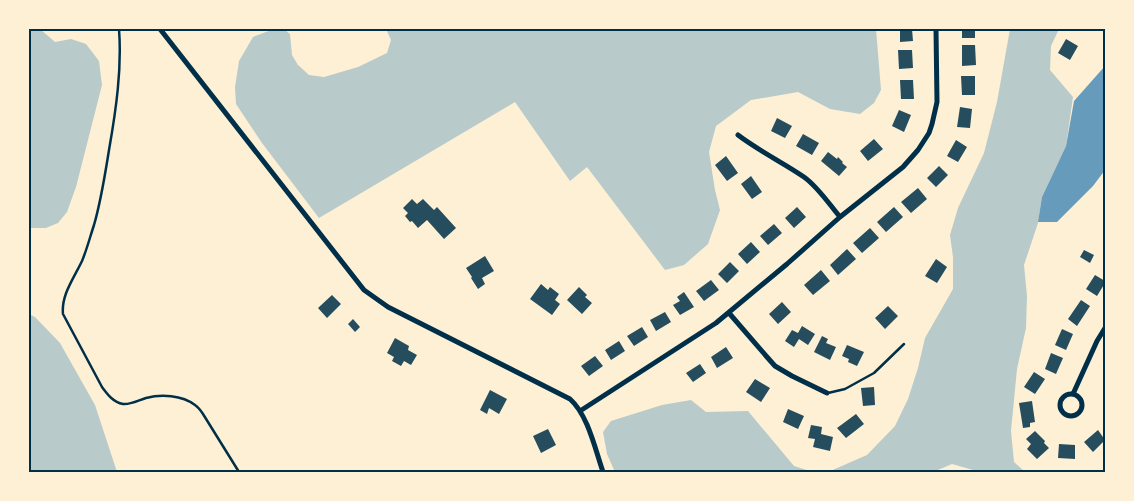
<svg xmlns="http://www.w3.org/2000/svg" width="1134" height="501" font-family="'Space Grotesk',sans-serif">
  <rect width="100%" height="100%" fill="#fdf0d5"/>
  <path fill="#b9caca" d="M29,29H40L55,42L71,39L86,44L99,61L102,85L76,187L67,212L58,223L46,228H29Z
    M274,29H284L290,34L292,55L298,65L309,75L324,77L358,67L387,53L391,40L386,29H876L881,90L874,103L860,114L830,109L798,92L751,100L716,126L709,152L715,190L720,210L708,244L684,265L665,270L587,167L570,181L515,102L319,218L262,143L236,104L235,87L239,61L253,37Z
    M1010,29H1059L1051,46L1050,70L1073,97L1066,146L1042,197L1038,223L1024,265L1027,296L1026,328L1017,369L1011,431L1014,462L1025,472H976L973,470L952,464L933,472H828L867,455L895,426L908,399L918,368L925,338L953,289V257L950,235L958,208L984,153L997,102Z
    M29,314L35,317L60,343L95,405L117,472H29Z
    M691,400L706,412L748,411L794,466L813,472H615L607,454L603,432L611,421L662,405Z"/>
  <path fill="#669bbc" d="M1105,66V170L1093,186L1057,222H1038L1042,197L1066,146L1074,101Z"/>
  <path fill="#264d5e" d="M900,29H912L913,41L900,42Z
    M962,29H975V38H962Z
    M1066,39L1078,46L1070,60L1058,53Z
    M962,45H975L976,65L962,66Z
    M898,50H912L913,68L899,69Z
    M961,76H975V95H962Z
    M900,80H913L914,99H901Z
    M960,107L972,109L970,128L957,127Z
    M899,110L911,115L904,132L892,126Z
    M777,118L792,126L785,138L771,131Z
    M803,134L819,143L812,155L796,146Z
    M874,139L883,149L868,161L860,151Z
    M956,140L967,147L958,162L947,156Z
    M828,152L837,159L838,157L843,162L842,163L847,167L839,176L821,161Z
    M726,156L738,173L727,181L715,165Z
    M939,166L948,175L936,187L927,178Z
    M751,176L762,192L752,199L741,184Z
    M918,188L927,199L911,213L901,202Z
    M412,199L417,204L423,199L434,210L437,207L456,228L444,239L427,220L418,228L412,221L410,222L405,216L408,213L403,208Z
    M797,207L806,217L794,228L785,218Z
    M894,207L903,217L886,232L877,222Z
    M774,224L782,233L768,245L760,236Z
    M870,228L879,238L862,253L853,243Z
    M751,242L760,252L747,264L738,254Z
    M847,249L856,259L838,275L830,265Z
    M1084,250L1094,255L1090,263L1080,257Z
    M485,256L494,271L482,278L485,284L478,289L471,278L472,277L466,268Z
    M936,259L947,267L937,283L925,276Z
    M730,262L739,271L727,283L718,274Z
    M821,270L830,281L813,295L804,285Z
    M1095,275L1105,281V283L1097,296L1086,289Z
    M711,280L719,290L704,301L696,291Z
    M541,284L548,290L550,287L559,294L555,300L560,304L552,315L530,299Z
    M579,287L587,295L585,297L592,303L582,314L567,300Z
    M684,292L694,307L680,315L673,305L680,301L677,297Z
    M332,295L341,304L327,318L318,308Z
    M1081,300L1090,306L1077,326L1068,319Z
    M782,302L791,312L778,324L769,314Z
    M888,306L898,316L885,329L875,318Z
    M665,312L671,322L656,331L650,320Z
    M353,319L360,327L355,332L348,324Z
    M802,326L815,334L808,345L799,339L794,347L785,341L792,330L798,333Z
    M642,327L648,337L634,346L627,336Z
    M1062,329L1073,334L1066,350L1055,345Z
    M822,336L828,339L826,343L836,347L830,360L814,352Z
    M395,338L409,346L408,350L417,355L411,365L404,361L401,366L392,361L394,357L387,353Z
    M619,341L625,351L611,360L605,350Z
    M847,345L864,352L857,366L848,362L849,359L842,356Z
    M726,347L733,358L717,368L711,357Z
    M1051,353L1063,358L1056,374L1045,369Z
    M595,356L603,366L589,376L581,366Z
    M700,364L706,373L693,382L686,373Z
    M1034,372L1045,379L1035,394L1024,387Z
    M755,379L770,388L761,402L746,392Z
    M874,387L875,405L863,406L861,388Z
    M490,390L507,399L499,414L489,408L487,414L480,410Z
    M1032,401L1035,422L1030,423V427L1023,428L1019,403Z
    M788,409L804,416L798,429L783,422Z
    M856,414L864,424L846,438L837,428Z
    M811,425L822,427L821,434L833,437L830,451L813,447L815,439L808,438Z
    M548,429L556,445L541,453L533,436Z
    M1098,430L1105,440L1093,452L1084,442Z
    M1035,431L1045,441L1044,443L1049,448L1037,459L1027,449L1031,444L1026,439Z
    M1059,444L1075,445V459L1058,458Z"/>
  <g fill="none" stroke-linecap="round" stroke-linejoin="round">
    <path stroke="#003049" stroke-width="2.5" d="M119,29C122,69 116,110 109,150C105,175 101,201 94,225C90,237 87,249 82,261C74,278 61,295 63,314L102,387C108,395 113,402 123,404C130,405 139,400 146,398C161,394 182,395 195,405C198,407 201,411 203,414L239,472
      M828,393L845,389L874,373L904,344"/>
    <path stroke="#003049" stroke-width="5" d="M160,29L364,290L388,307L570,399C588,415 595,449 603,472
      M738,135C759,151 782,162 804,177C818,187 829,204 840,217
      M729,313L767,357L775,366L792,376L827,393
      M1060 405a11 11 0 1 1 22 0a11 11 0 1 1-22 0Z
      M1073,394L1097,341L1105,328
      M580,411L716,323L787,264L840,217L903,167L918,150L929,133L932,124L937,102L936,29"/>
  </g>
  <rect width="1134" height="501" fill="none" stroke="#fdf0d5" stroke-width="60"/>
  <rect x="30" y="30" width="1074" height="441" fill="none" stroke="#003049" stroke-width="2"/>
</svg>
